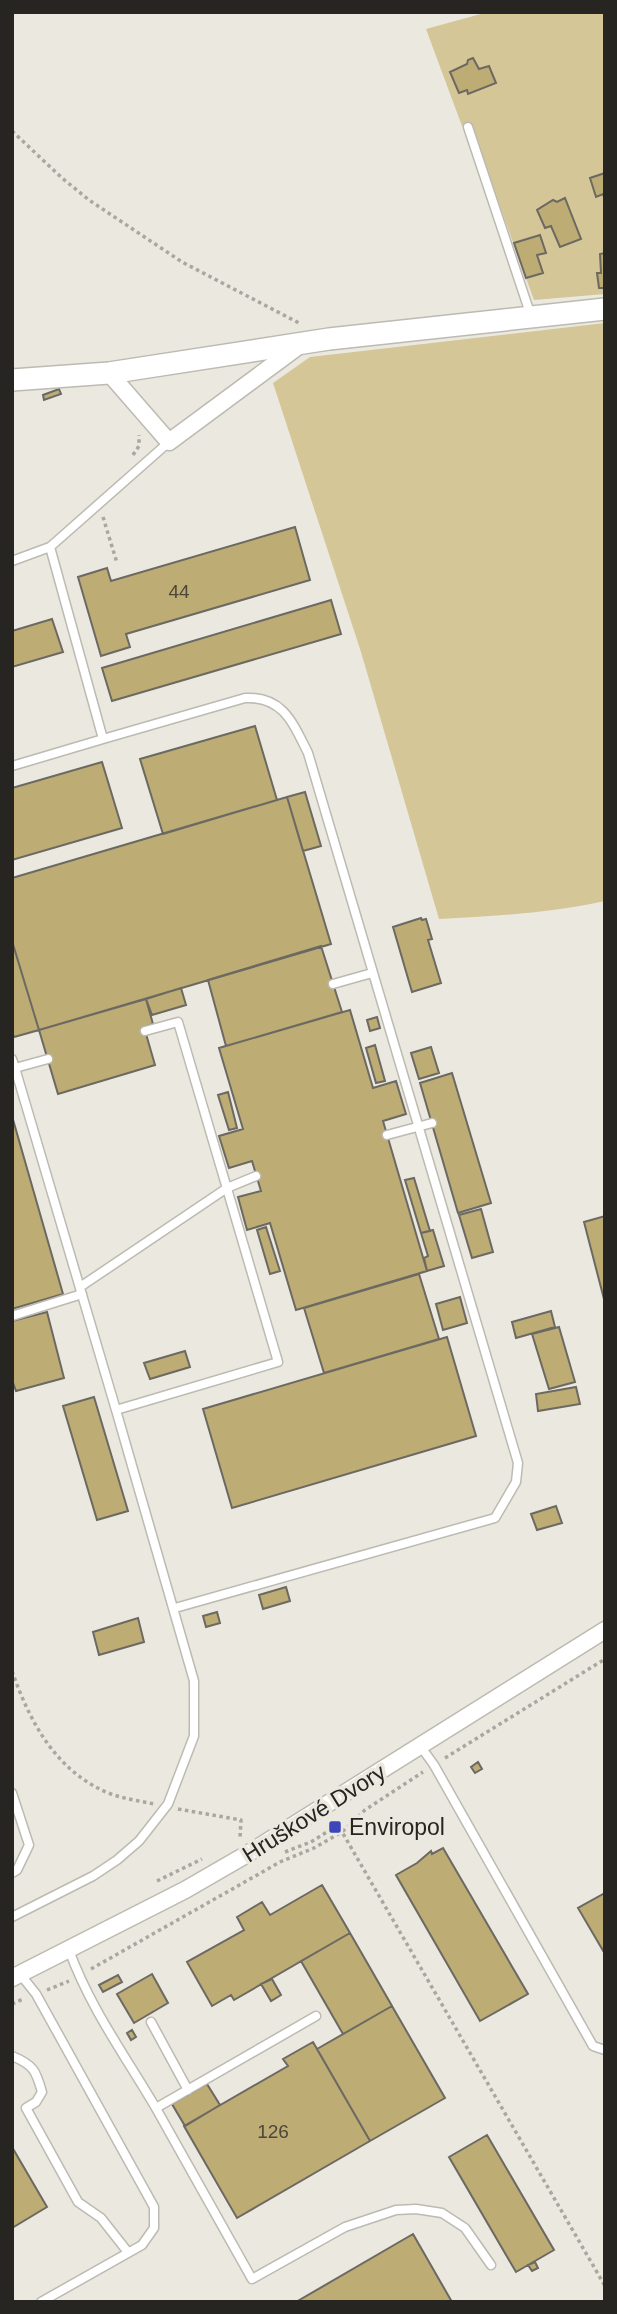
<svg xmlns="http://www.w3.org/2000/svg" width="617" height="2314" font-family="Arial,sans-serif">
  <rect width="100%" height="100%" fill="#ebe8df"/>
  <path fill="#d4c697" d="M488,12H605V294L534,300L470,124L462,126L426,29Z
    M605,323V901C550,913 495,916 439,919L361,652L273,383L310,357Z"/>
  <path fill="#beac75" stroke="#6b6961" stroke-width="2" d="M473,58L479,69L489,66L496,83L468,94L467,90L459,93L450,72L467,64L468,60Z
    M605,173V200L603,194L596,197L590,178Z
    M565,198L581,239L560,247L551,226L545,228L537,210L553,200L557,202Z
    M540,235L546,253L537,255L543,273L526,278L514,243Z
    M605,253V288H599L597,273H601L600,254Z
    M59,389L61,394L44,400L43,395Z
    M295,527L310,580L126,634L130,647L101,656L78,577L107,568L111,581Z
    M331,600L341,634L112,701L102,668Z
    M52,619L63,652L12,667V631Z
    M255,726L277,800L163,834L140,759Z
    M102,762L122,828L12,860V788Z
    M305,792L321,846L303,851L287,797Z
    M287,797L331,944L39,1030L12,941V878Z
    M421,918L422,920L426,919L432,939L428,940L441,983L412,992L393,927Z
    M12,941L39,1030L14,1037L12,1032Z
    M321,946L342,1012L226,1046L208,980Z
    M181,988L186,1005L152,1015L146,999Z
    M146,999L153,1024L144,1027L155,1065L58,1094L39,1030Z
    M350,1010L373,1088L396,1081L406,1114L383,1121L427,1271L296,1310L270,1223L247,1230L238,1197L261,1191L252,1161L229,1168L219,1136L243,1129L219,1048Z
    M377,1017L380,1028L370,1031L367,1020Z
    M375,1045L385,1081L376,1083L366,1048Z
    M431,1047L439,1073L419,1079L411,1053Z
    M452,1073L491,1203L458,1213L420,1083Z
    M228,1092L237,1128L229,1130L218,1095Z
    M12,1116L63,1294L12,1309Z
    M414,1178L430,1231L421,1233L405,1180Z
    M481,1209L493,1252L472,1258L459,1215Z
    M605,1216V1303L584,1222Z
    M266,1227L280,1271L270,1274L257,1230Z
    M433,1230L444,1266L427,1271L424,1258L428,1256L421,1233Z
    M419,1274L439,1339L324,1373L304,1308Z
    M460,1297L467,1323L443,1330L436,1304Z
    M551,1311L555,1327L516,1338L512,1322Z
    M47,1312L64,1378L16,1391L12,1380V1321Z
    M559,1327L575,1382L549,1389L532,1334Z
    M447,1337L476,1436L232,1508L203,1409Z
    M185,1351L190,1367L150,1379L144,1363Z
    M576,1387L580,1404L538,1411L536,1394Z
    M94,1397L128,1511L97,1520L63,1406Z
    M556,1506L562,1523L537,1530L531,1514Z
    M286,1587L290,1601L263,1609L259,1595Z
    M217,1612L220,1623L206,1627L203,1616Z
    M138,1618L144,1642L99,1655L93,1632Z
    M478,1762L482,1769L475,1773L471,1767Z
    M443,1848L528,1994L480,2021L396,1875L417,1863L431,1851L432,1854Z
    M322,1885L350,1933L234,2000L231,1995L212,2006L187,1962L244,1930L237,1917L262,1902L270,1915Z
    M605,1893V1954L578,1908Z
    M350,1933L392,2006L343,2034L301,1961Z
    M152,1974L168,2003L134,2023L117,1994Z
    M118,1975L122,1982L103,1992L99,1985Z
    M272,1979L281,1995L271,2001L261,1984Z
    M392,2006L445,2098L370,2141L317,2049Z
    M132,2030L136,2037L131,2040L127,2033Z
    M313,2042L370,2141L237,2218L184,2126L288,2066L283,2059Z
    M207,2084L220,2105L185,2126L172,2104Z
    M487,2135L554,2250L516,2272L449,2157Z
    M12,2147L47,2207L12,2228Z
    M413,2234L452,2302H296Z
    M535,2262L538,2268L532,2271L528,2265Z"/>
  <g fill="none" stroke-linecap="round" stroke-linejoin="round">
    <g stroke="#bcbab1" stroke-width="11">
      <path id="lane" d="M468,127L531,316
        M12,561L50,547
        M103,739L245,698C283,696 293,723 308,753L518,1463L516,1482L495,1518L175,1608
        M12,766L103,739L50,547L169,442
        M333,984L372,973
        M12,1059L15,1068L48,1059
        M15,1068L116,1410
        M387,1135L432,1123
        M80,1287L227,1188L256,1176
        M12,1316L82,1294
        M421,1747L434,1765L593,2046L605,2050
        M12,1793L29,1845L17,1870L12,1873
        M12,1917L93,1876L117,1860L139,1841L168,1804L194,1736V1681L116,1410L278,1362L178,1022L145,1031
        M69,1950C90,2008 126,2057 157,2110C189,2166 220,2223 252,2279L345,2227L396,2210L416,2209L442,2213L465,2228L491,2265
        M20,1974L36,1994L154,2207V2228L142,2245L41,2302
        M151,2022L188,2090
        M12,2056C34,2065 36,2071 42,2092L36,2102L26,2108L78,2202L101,2218L127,2251
        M156,2108L316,2016"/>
    </g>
    <g stroke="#bcbab1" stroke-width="19">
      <path id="street" d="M109,373L169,442L300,345
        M12,1978L185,1890L249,1853L605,1630"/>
    </g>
    <g stroke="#bcbab1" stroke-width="24">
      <path id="secondary" d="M12,380L109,373L329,339L605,309"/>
    </g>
    <path stroke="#a9a7a0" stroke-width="3.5" stroke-dasharray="3.5 3.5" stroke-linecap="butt" d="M12,131L62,178L89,200L182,262L299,323
      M133,455L139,446V435
      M103,517L117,563
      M12,1671C30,1723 57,1773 111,1794C125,1799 140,1801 154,1804
      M445,1758L605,1659
      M178,1809L241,1820L240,1838
      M285,1852L311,1842L338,1825L605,2286
      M157,1881L202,1859
      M91,1969L280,1862L314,1848L342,1832L365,1810L423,1772
      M47,1990L69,1981
      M12,2004L23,1999"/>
    <use href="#lane" stroke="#fff" stroke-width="8"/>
    <use href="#street" stroke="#fff" stroke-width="16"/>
    <use href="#secondary" stroke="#fff" stroke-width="21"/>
  </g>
  <rect fill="#3c45b9" stroke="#ebe8df" stroke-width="2.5" x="328" y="1820" width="14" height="14" rx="3.5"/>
  <g text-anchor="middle" stroke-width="7" stroke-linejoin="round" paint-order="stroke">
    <g font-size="19" fill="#4c4737">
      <text x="179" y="598">44</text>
      <text x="273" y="2138">126</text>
    </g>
    <g font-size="23" fill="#262522" stroke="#ebe8df">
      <text transform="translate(314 1813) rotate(-32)" y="8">Hruškové Dvory</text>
    </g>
    <g font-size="23" fill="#262522" stroke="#ebe8df" text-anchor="start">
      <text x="349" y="1835">Enviropol</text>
    </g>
  </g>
  <rect width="617" height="2314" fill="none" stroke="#262522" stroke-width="28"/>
</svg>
